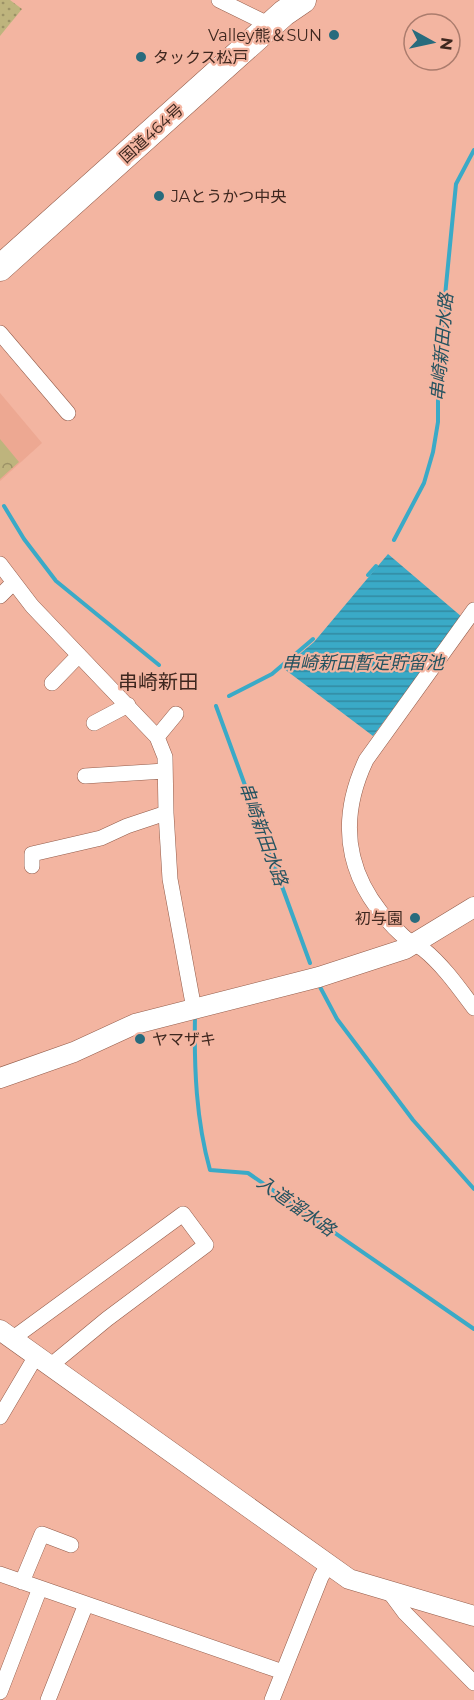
<svg xmlns="http://www.w3.org/2000/svg" width="474" height="1700" font-family="Montserrat,'Noto Sans JP',sans-serif">
  <defs>
    <pattern id="grass-dots" width="8" height="8" patternUnits="userSpaceOnUse" patternTransform="scale(1.5)"><rect width="8" height="8" fill="#beb47d"/><path d="M2 2h.1M6 6h.1" fill="none" stroke="#9c9266" stroke-width="1.8" stroke-linecap="round"/></pattern>
    <pattern id="park-crowns" width="20" height="18" patternUnits="userSpaceOnUse" patternTransform="scale(1.5)"><rect width="20" height="18" fill="#beb47d"/><path d="M2 6a3 3 0 1 1 6 0M12 15a3 3 0 1 1 6 0" fill="none" stroke="#9c9266"/></pattern>
    <pattern id="water-rules" width="6" height="5" patternUnits="userSpaceOnUse" patternTransform="scale(1.5)"><rect width="6" height="5" fill="#3aaac7"/><path d="M0 2.5h6" fill="none" stroke="#328aa1"/></pattern>
  </defs>
  <rect width="100%" height="100%" fill="#f3b5a1"/>
  <path fill="#eda892" d="M0,393L42,443L0,481Z"/>
  <path fill="url(#grass-dots)" d="M0,0H10L22,9L0,36Z"/>
  <path fill="url(#park-crowns)" d="M0,439L19,462L0,479Z"/>
  <path fill="url(#water-rules)" d="M388,554L462,617L373,736L283,668L314,642Z"/>
  <g fill="none" stroke-linecap="round" stroke-linejoin="round">
    <path stroke="#3aaac7" stroke-width="4" d="M4,506L24,539L56,581L159,665
      M394,540L424,483L433,452L438,422V367L456,184L474,150
      M368,575L376,566
      M229,696L272,674L313,639
      M216,706L310,963
      M319,985L337,1019L413,1120L474,1189
      M195,1016C194,1067 196,1120 210,1170L248,1173L474,1329"/>
    <g stroke="#935c4a" stroke-width="16">
      <path id="minor" d="M219,0L264,22L268,29
        M0,333L68,413
        M0,564L32,606L157,737L165,757L166,813L170,879L194,1009
        M0,596L13,583
        M474,610L366,760C334,828 349,887 404,937C410,942 417,945 423,949C443,965 459,988 474,1008
        M52,683L79,655
        M94,723L128,705
        M157,737L176,714
        M85,776L165,771
        M32,866V854L101,838L127,826L166,813
        M12,1339L183,1214L206,1245L107,1319L50,1366
        M0,1417L36,1356
        M0,1574L283,1672
        M22,1582L42,1534L71,1545
        M388,1590L405,1613L474,1683
        M0,1692L40,1588
        M48,1700L86,1604
        M272,1700L321,1577L328,1565"/>
    </g>
    <g stroke="#935c4a" stroke-width="21">
      <path id="tertiary" d="M0,1078L74,1052L135,1024L319,977L405,949L474,907
        M0,1330L349,1579L474,1616"/>
    </g>
    <g stroke="#935c4a" stroke-width="27">
      <path id="trunk" d="M0,268L284,13L303,0"/>
    </g>
    <use href="#minor" stroke="#fff" stroke-width="15"/>
    <use href="#tertiary" stroke="#fff" stroke-width="20"/>
    <use href="#trunk" stroke="#fff" stroke-width="26"/>
  </g>
  <g fill="#286b7d" stroke="#f3b5a1" stroke-width="2">
    <circle cx="334" cy="35" r="6"/>
    <circle cx="141" cy="57" r="6"/>
    <circle cx="159" cy="196" r="6"/>
    <circle cx="415" cy="918" r="6"/>
    <circle cx="140" cy="1039" r="6"/>
  </g>
  <g text-anchor="middle" stroke-width="4.5" stroke-linejoin="round" paint-order="stroke">
    <g font-size="16" fill="#3e271f" stroke="#f3b5a1" text-anchor="start">
      <text x="322" y="41" text-anchor="end">Valley熊＆SUN</text>
      <text x="153" y="63">タックス松戸</text>
      <text x="171" y="202">JAとうかつ中央</text>
      <text x="403" y="924" text-anchor="end">初与園</text>
      <text x="152" y="1045">ヤマザキ</text>
    </g>
    <g font-size="16" fill="#3e271f" stroke="#f3b5a1">
      <text transform="translate(151 133) rotate(-42)" y="6">国道464号</text>
    </g>
    <g font-size="18" font-style="italic" fill="#255360" stroke="#f3b5a1">
      <text transform="translate(442 347) rotate(-85)" y="6">串崎新田水路</text>
      <text x="363" y="669">串崎新田暫定貯留池</text>
      <text transform="translate(263 834) rotate(70)" y="6">串崎新田水路</text>
      <text transform="translate(296 1206) rotate(35)" y="6">入道溜水路</text>
    </g>
    <g font-size="20" fill="#3e271f" stroke="#f3b5a1">
      <text x="158" y="689">串崎新田</text>
    </g>
  </g>
  <g transform="translate(432 42) rotate(98)"><circle r="28" fill="#f3b5a1" stroke="#ab7c6d" stroke-width="1.5"/>
  <path d="M0-4.5L10 22L0 15L-10 22Z" fill="#286b7d"/>
  <text y="-9" font-size="16" font-weight="bold" text-anchor="middle" fill="#3e271f">N</text>
  </g>
</svg>
